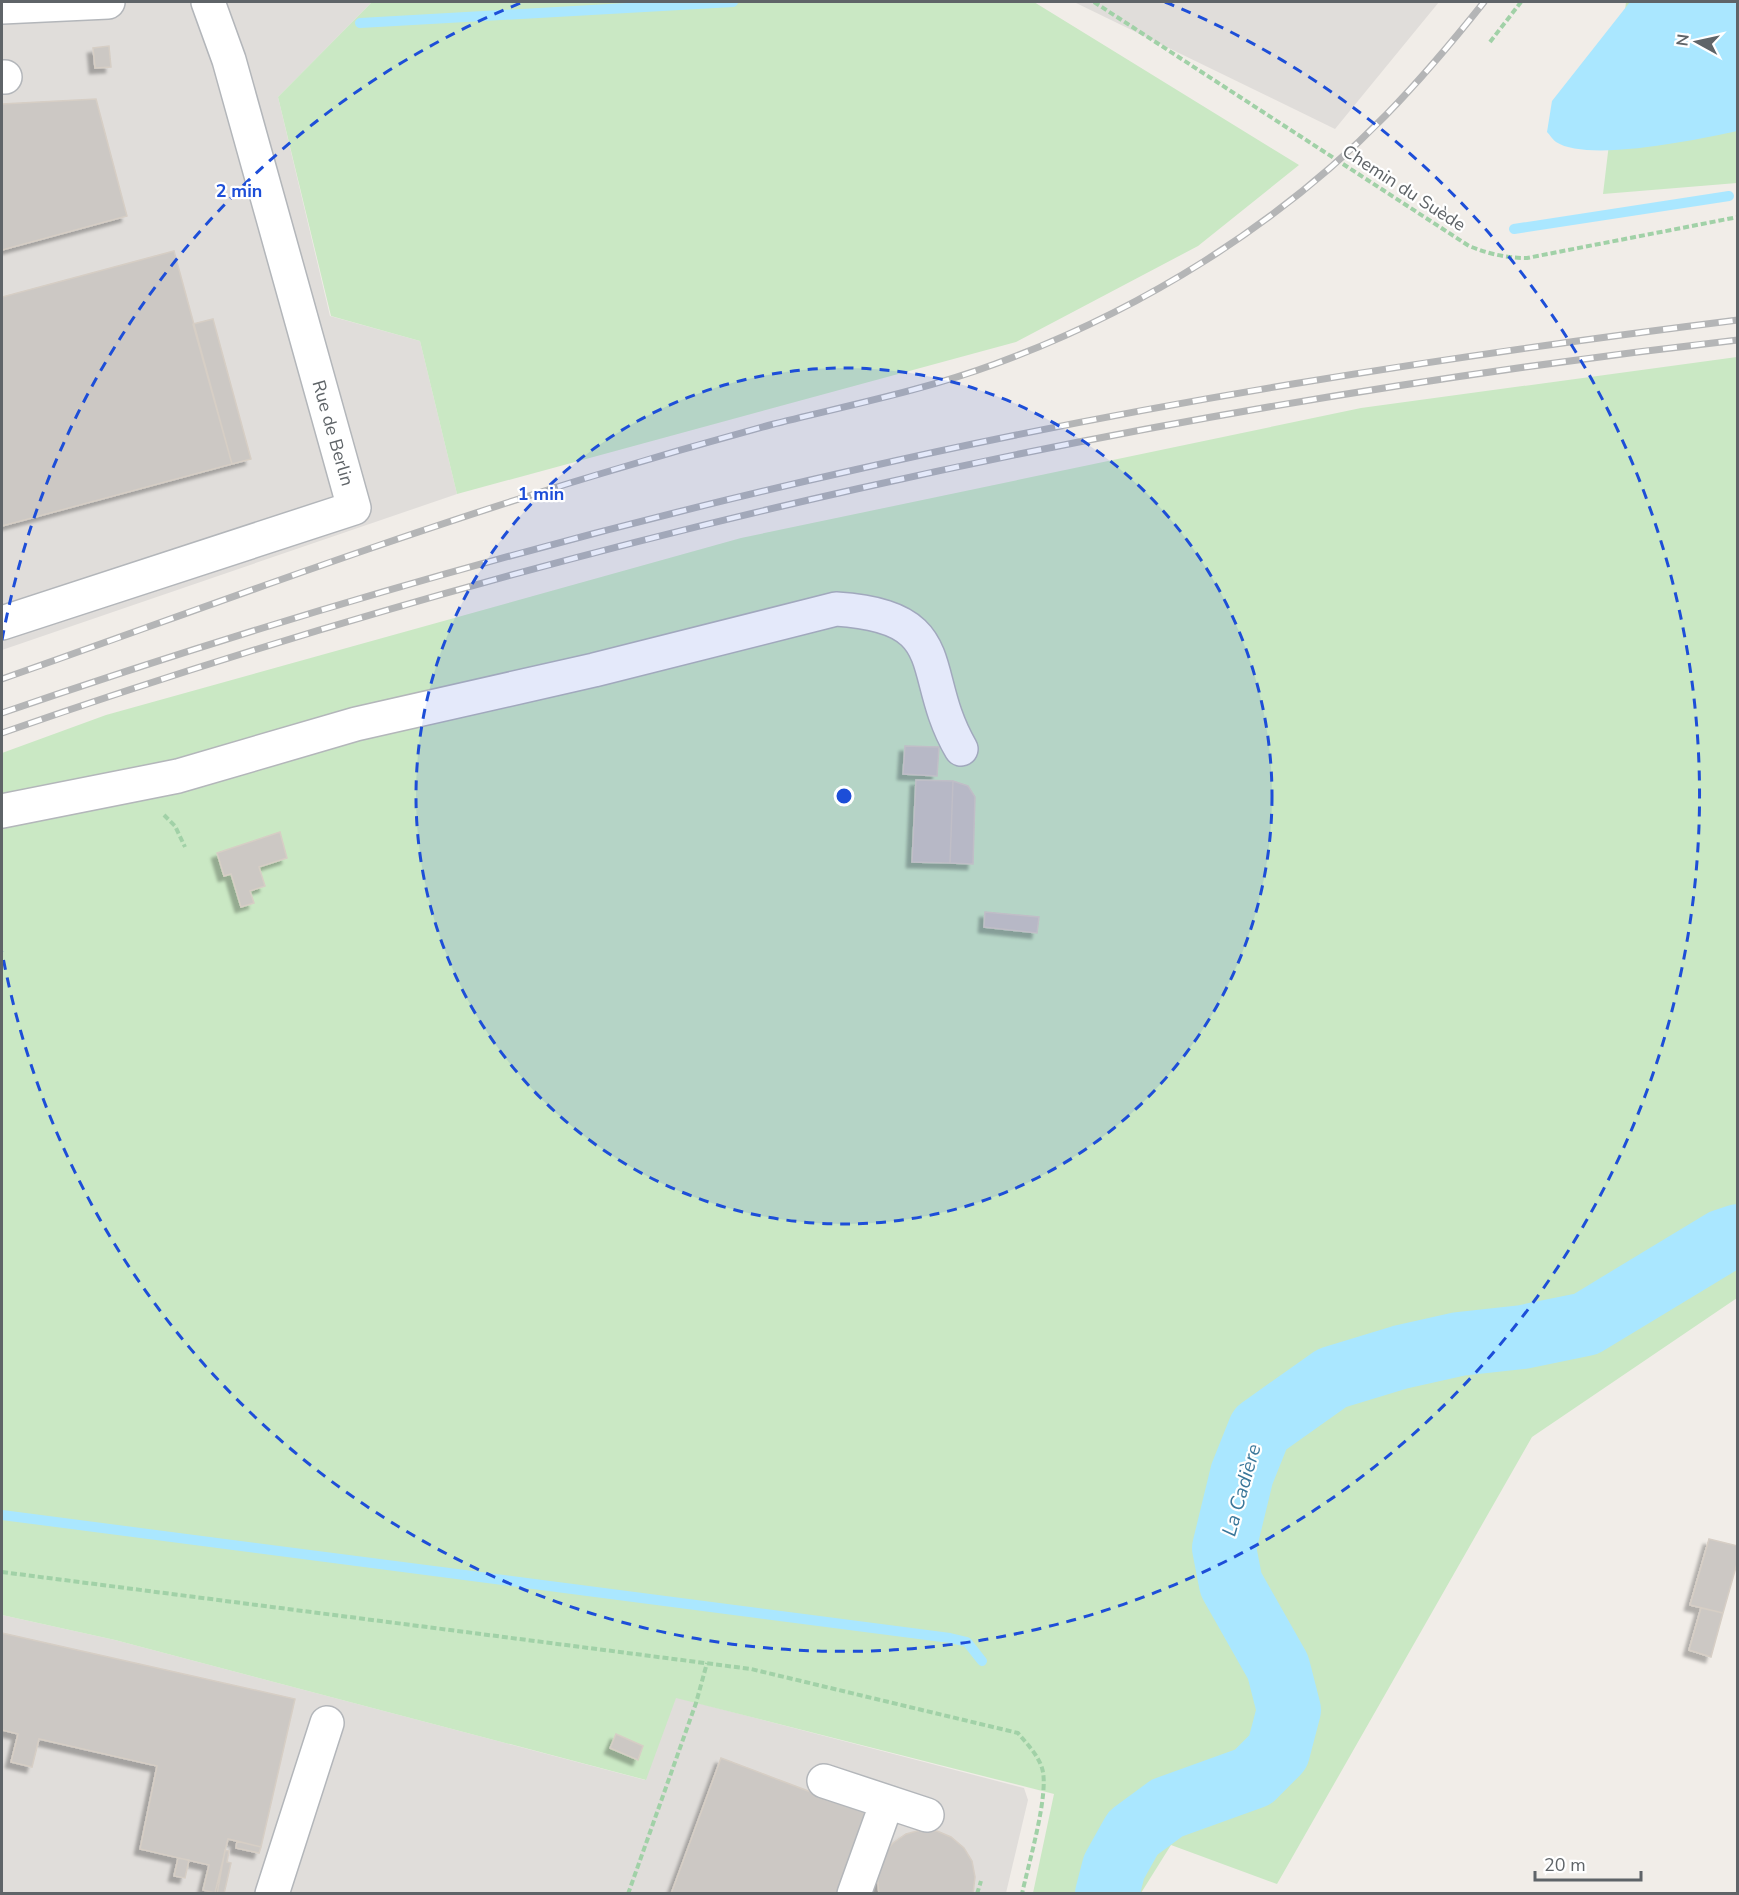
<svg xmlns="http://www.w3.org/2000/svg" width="1739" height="1895" font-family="'Nunito Sans',sans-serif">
  <defs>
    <filter id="shadow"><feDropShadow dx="-5.5" dy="5.5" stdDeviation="1.5" flood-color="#0004"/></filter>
  </defs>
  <rect width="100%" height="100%" fill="#f1ede8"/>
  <path fill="#e0ddda" d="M2,2H372L278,97L330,316L420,341L457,494L2,650Z
    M1074,2H1439L1335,129Z
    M2,1615L115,1640L645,1780L675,1697L1024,1788L1028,1800L1006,1893L2,1894Z"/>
  <path fill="#cae8c4" d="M372,2H1034L1299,165L1198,246L1016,342L457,494L420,341L331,316L278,97Z
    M1626,2H1737V183L1603,194Z
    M1737,357V1298L1532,1437L1277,1884L1171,1845L1141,1893H1033L1054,1794L676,1698L646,1780L115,1640L2,1615V753L106,715L741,538L1361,408Z"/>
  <path fill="#aae7ff" d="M1630,2H1737V131C1700,139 1588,163 1556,142C1553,140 1550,135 1547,132L1552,101Z"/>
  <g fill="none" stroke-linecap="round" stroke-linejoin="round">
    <path stroke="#aae7ff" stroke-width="10" d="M360,23L733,2
      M1514,229L1729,196
      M2,1515L950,1638L967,1642L982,1661"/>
    <path stroke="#aae7ff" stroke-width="64" d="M1107,1894L1114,1867L1133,1833L1167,1808L1253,1777L1278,1752L1289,1710L1278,1667L1231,1584L1224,1548L1242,1474L1260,1429L1332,1378L1401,1357L1459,1344L1523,1337L1586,1324L1723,1241L1738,1236"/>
  </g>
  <path fill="#ccc8c4" stroke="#d6cec5" stroke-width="1.5" filter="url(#shadow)" d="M109,46L111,67L95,68L93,48Z
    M96,99L127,216L2,250V104Z
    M174,251L232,464L2,526V297Z
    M213,319L251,459L232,464L193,324Z
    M905,746L939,747L937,776L903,774Z
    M916,780L953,781L950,863L912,862Z
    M953,781L968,786L975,797L973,864L950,863Z
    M280,832L287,858L259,867L265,886L250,891L254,903L241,907L231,874L224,876L217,853Z
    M985,912L1039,917L1037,933L984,927Z
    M1709,1539L1738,1546V1560L1723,1613L1690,1605Z
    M1701,1608L1723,1613L1711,1657L1689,1650Z
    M2,1633L295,1699L261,1847L228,1839L215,1893L203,1890L209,1865L140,1849L157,1766L39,1739L32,1767L11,1762L18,1734L2,1730Z
    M616,1734L643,1746L638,1760L610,1748Z
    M721,1758L869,1814L840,1894H671Z
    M921,1830L937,1831L951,1837L964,1848L972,1861L975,1877L973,1894H879L877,1872L882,1856L893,1843L906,1834Z
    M237,1841L261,1847L259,1853L236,1848Z
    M225,1850L229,1851L227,1862L231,1863L224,1894H217Z
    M178,1858L189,1860L185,1878L174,1876Z"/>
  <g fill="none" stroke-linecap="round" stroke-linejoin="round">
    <g stroke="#b3b6ba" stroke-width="36">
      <path id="minor" d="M2,7L108,2
        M2,77H5
        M2,623L354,508L229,60L208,2
        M2,811L178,776L356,724L594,670L836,609C957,617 916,672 961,749
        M824,1781L927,1815
        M272,1894L327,1723
        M854,1894L887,1802"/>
    </g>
    <path stroke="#a1d1a7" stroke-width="4" stroke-dasharray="6 3" stroke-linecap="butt" d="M1094,2L1469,246C1489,254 1506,258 1527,258L1738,217
      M1490,42L1521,2
      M164,815L175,826L185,847
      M2,1572L751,1669L1018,1733C1027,1744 1038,1755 1042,1768C1050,1793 1028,1865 1022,1894
      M628,1894L696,1703L707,1663
      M977,1894L981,1881"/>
    <use href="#minor" stroke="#fff" stroke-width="33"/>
    <g stroke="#b4b5b6" stroke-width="7">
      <path id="rail" d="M2,679C198,610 394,536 593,476C652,458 711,441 770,425C845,406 922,391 995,364C1140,311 1279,225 1386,115C1421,79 1453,41 1484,2
        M2,713C281,617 566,535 854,470C1146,403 1441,357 1738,320
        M2,733C562,538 1148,407 1738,340"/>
    </g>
    <use href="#rail" stroke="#fff" stroke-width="4.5" stroke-dasharray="14" stroke-linecap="butt"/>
  </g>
  <circle cx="844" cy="796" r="428" fill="#1d4ed8" fill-opacity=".12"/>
  <g fill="none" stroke="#1d4ed8" stroke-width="3" stroke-dasharray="10 8">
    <circle cx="844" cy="796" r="428"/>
    <path d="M2 640A856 856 0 0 1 523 2M1165 2A856 856 0 1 1 2 952"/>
  </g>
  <g text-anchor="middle" stroke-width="4.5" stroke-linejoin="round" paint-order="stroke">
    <g font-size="18" fill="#5f6468" stroke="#fff">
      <text transform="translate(1404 188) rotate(33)" y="6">Chemin du Suède</text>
      <text transform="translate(333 433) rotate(74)" y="6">Rue de Berlin</text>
    </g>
    <g font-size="20" font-style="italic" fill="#3a779a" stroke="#fff">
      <text transform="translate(1241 1490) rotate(-74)" y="7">La Cadière</text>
    </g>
  </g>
  <circle cx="844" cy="796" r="9" fill="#1d4ed8" stroke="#fff" stroke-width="3"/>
  <g font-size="18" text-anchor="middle" font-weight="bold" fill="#1d4ed8" stroke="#fff" stroke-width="4.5" stroke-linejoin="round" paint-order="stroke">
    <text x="239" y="197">2 min</text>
    <text x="541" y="500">1 min</text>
  </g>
  <rect width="1739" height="1895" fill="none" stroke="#5f6468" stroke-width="6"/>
  <g transform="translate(1697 42) rotate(278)" stroke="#ffffff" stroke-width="4.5" paint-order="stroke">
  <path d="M0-4.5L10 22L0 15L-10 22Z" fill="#5f6468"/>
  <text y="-9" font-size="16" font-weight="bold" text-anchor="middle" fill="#5f6468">N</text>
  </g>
  <path d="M1535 1871v9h106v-9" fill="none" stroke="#5f6468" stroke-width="3"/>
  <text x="1544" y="1871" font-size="18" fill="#5f6468" stroke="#ffffff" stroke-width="4.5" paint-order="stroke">20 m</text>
</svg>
